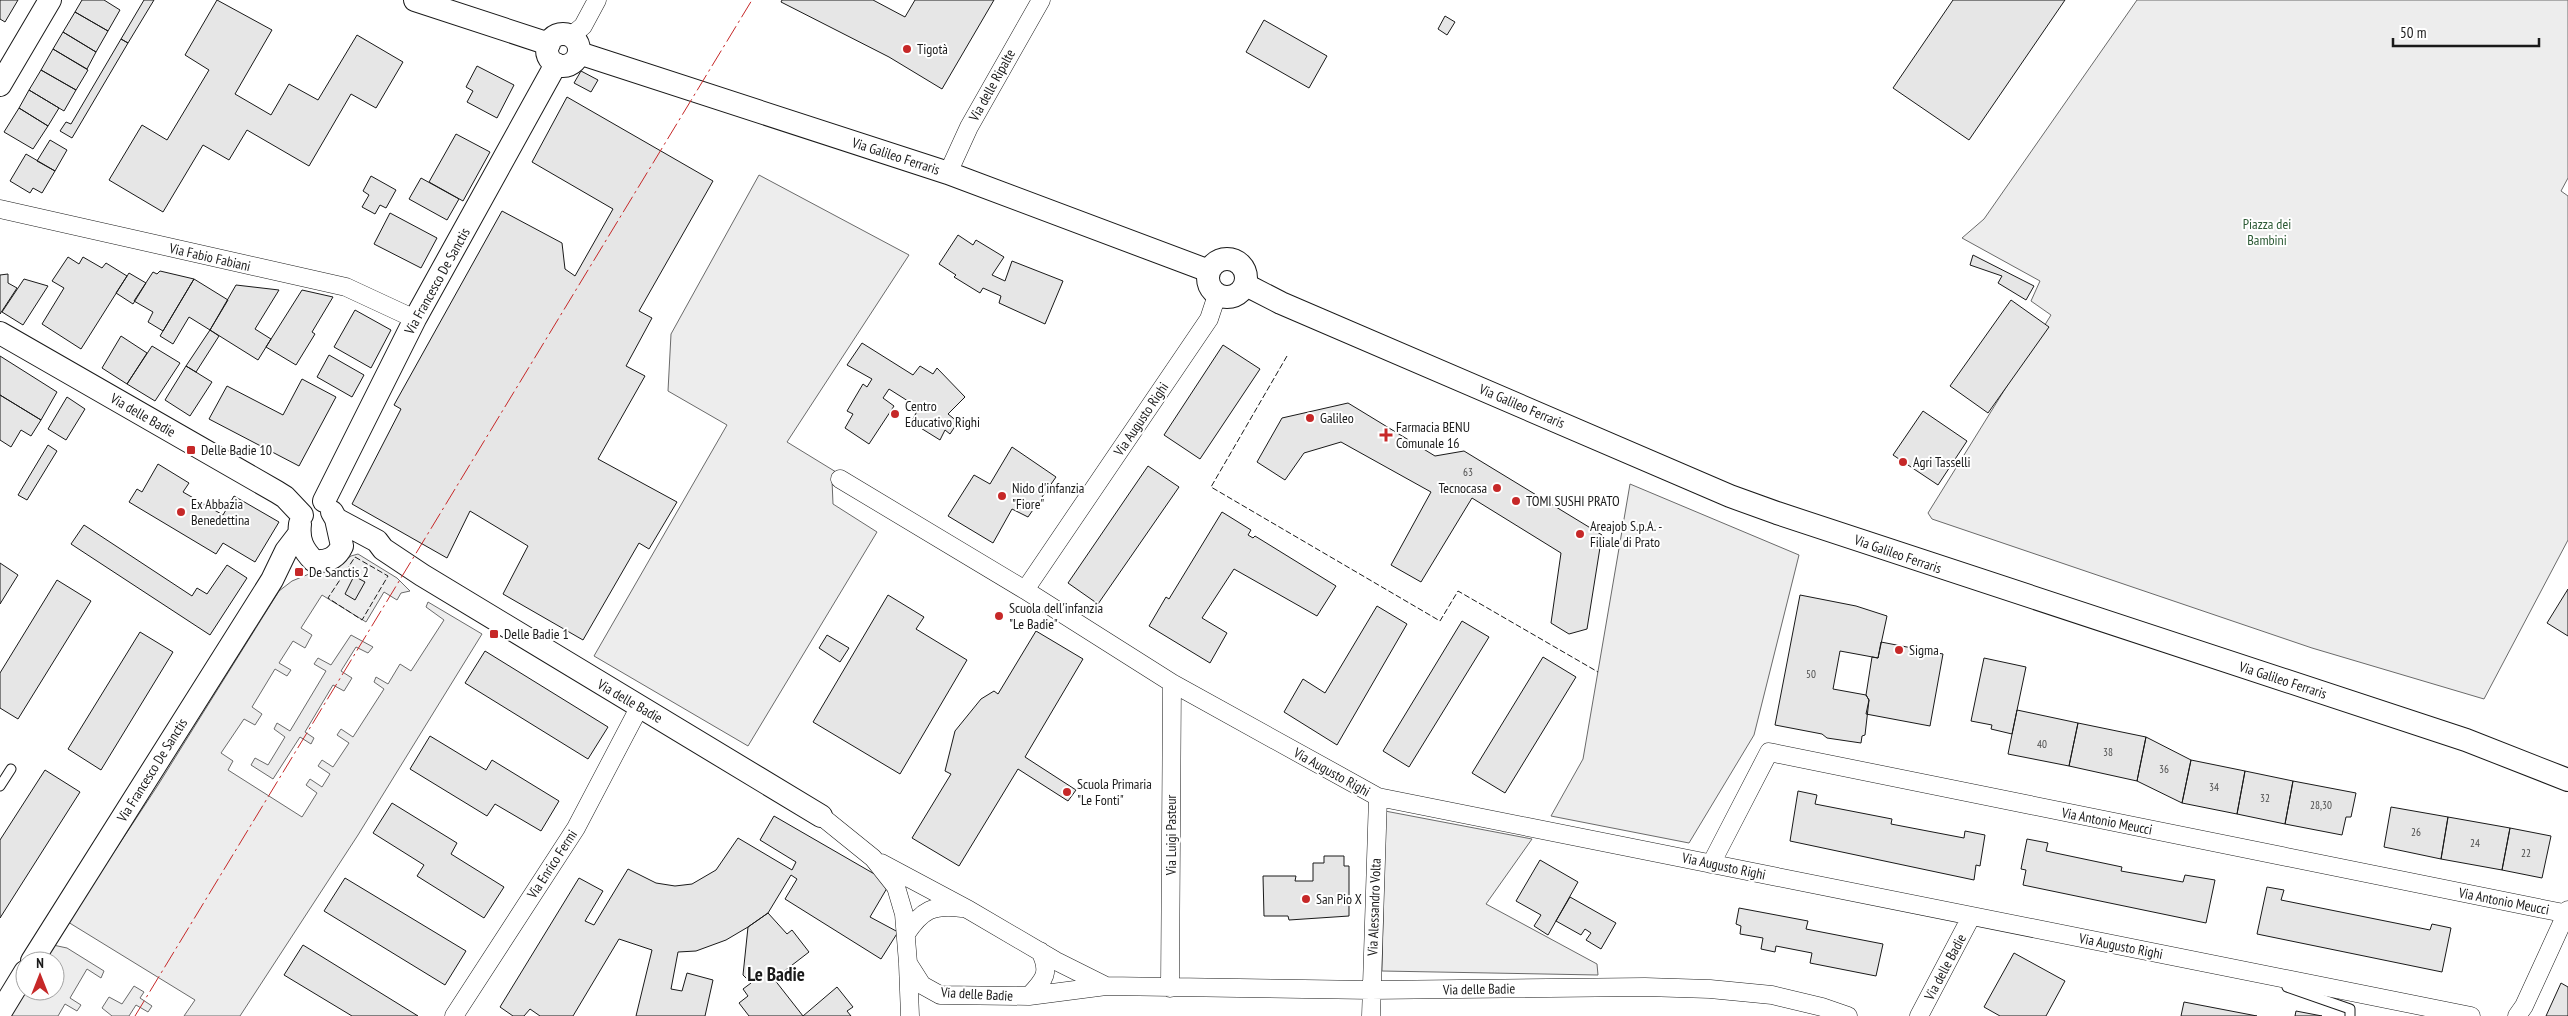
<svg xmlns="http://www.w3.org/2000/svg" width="2568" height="1016" font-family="'PT Sans Narrow',sans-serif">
  <rect width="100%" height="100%" fill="#fff"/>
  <path fill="#ededed" stroke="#6a6a6a" d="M2137,0H2568V178L2561,191L2568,196V540L2484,699L2312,648L1932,519L1928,513L2051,315L2031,301L2040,281L1962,238L1984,219Z
    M759,175L909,255L787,442L836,472L832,480L833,504L877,532L748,746L594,656L727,425L668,391L671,334Z
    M1630,484L1799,555L1754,735L1689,843L1551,816L1583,759Z
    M358,554L397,578L410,591L401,593L397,600L384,592L366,622L322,595L301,628L312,635L305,648L293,641L279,663L291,670L287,676L275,669L252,707L262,714L255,725L244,719L221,753L233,761L228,770L302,817L317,793L306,785L310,779L322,787L330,774L318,766L322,760L333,767L349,743L337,735L341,729L353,737L384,689L374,682L376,677L388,684L400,664L411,671L444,620L426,607L428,602L482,634L358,835L240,1016H184L195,1000L68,922L158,785L279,591L292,581L309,574L334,569L351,556Z
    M351,635L373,647L368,653L356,647L341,671L352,678L344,691L333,685L305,732L314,738L311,744L300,737L273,779L251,765L255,758L268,765L285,737L274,729L277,723L290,731L326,671L314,664L318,658L331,665Z
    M1385,811L1532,839L1486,904L1597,964L1598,975L1382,971Z
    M53,945L67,948L104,971L101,978L87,969L70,998L81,1005L77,1011L65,1004L58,1016H9L25,991H55V961H43Z
    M134,986L144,992L140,998L152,1006L148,1012L136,1005L129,1016H112L102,1008L109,997L122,1004Z"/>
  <path fill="#e6e6e6" stroke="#1a1a1a" d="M0,0H18L5,22L0,19Z
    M82,0H104L120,10L108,31L75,12Z
    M144,0H154L128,43L121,39Z
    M217,0L272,30L235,94L271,115L289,84L318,100L357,35L403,62L376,108L351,94L309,166L247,130L229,160L203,145L163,212L109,180L142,125L167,140L209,70L185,55Z
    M782,0H873L905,17L915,0H994L942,89L889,57L781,2Z
    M1953,0H2065L1969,140L1893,88Z
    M75,12L108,31L96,52L63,32Z
    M1445,16L1455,22L1447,35L1438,29Z
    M1264,20L1327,56L1309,88L1246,52Z
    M63,32L96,52L87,69L53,49Z
    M121,39L128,43L72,138L60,131L66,122L71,124Z
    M53,49L88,70L76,90L41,70Z
    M477,66L514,85L497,118L467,102L473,91L466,87Z
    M41,70L76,90L64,111L29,90Z
    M581,71L598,80L591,92L574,83Z
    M29,90L59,108L48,126L19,108Z
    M567,97L713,181L639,311L652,318L626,366L645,376L598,459L677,502L649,549L639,543L583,640L503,594L528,546L470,511L447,558L352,504L401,409L394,405L502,211L562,243L565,269L575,276L613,209L532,162Z
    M19,108L48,126L33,149L4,132Z
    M456,134L490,152L463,201L429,182Z
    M50,140L67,150L55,171L37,161Z
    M26,154L55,171L42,193L33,188L30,193L10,181Z
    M371,176L396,190L386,208L380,205L375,214L362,207L369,195L363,191Z
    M421,178L459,199L447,220L409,199Z
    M390,213L437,238L421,268L374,244Z
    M958,235L973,245L976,240L1004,257L992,275L1005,281L1012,261L1063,281L1045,324L999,303L1001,296L983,288L980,293L954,277L956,275L939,264Z
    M1973,255L2034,286L2026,300L1998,283L2002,276L1970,265Z
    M68,257L79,264L83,257L102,268L106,263L127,276L81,349L42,324L64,288L52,281Z
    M160,271L194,279L163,331L148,322L153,312L134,301L153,272L157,274Z
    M129,273L146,283L133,304L116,293Z
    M8,274V283L17,288L0,314V275Z
    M24,279L48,286L23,325L2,312Z
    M194,279L228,300L210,330L189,317L173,344L160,336Z
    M236,285L279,290L255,329L271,339L258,360L210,330Z
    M302,290L333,297L312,332L315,334L296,365L266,347Z
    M2011,300L2049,327L1988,413L1950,386Z
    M355,310L391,330L371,368L334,347Z
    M210,330L219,336L196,372L186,366Z
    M121,336L147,353L127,384L102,368Z
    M862,343L913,375L920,366L933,374L937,368L965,397L948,414L958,422L950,434L945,430L940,440L911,422L919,408L889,389L883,398L894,406L869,444L845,428L853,414L847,411L863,384L867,387L872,379L847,365Z
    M1223,345L1260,369L1200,459L1164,435Z
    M152,346L180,363L155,401L127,384Z
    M329,355L364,375L352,397L317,377Z
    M0,356L57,392L41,420L0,395Z
    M186,366L212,382L190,416L165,400Z
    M302,379L336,397L299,466L209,419L227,386L283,415Z
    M0,395L41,420L31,436L21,430L11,447L0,440Z
    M67,397L85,409L66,440L48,429Z
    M1348,403L1435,456L1464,451L1602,535L1587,629L1569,634L1551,623L1561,553L1472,498L1421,582L1391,565L1431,492L1341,442L1304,453L1285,480L1257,462L1282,418Z
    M1923,411L1967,441L1938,485L1893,455Z
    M48,445L57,451L27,500L18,495Z
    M1012,447L1056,477L1028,517L1012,509L993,543L948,516L974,475L990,484Z
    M158,464L189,483L183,492L223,515L234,496L279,522L255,562L223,543L216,554L129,502L137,489L142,492Z
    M1148,466L1179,487L1098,604L1068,583Z
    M1222,512L1251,530L1248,535L1253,538L1255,536L1336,586L1317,616L1234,569L1202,618L1227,633L1210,663L1149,626L1166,597L1169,599Z
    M84,525L192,596L197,588L207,594L227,565L247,578L210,635L71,544Z
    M0,563L18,575L0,604Z
    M354,576L365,582L355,600L345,594Z
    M57,580L91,601L18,719L0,708V673Z
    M2568,589V636L2547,623Z
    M888,595L924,617L916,629L967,660L900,774L813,722Z
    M1800,595L1856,606L1887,616L1878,658L1840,651L1833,689L1866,695L1869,700L1865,735L1862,736L1861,743L1827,738L1822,734L1775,725Z
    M1377,606L1407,624L1337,745L1284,712L1303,679L1325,693Z
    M1462,621L1489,637L1409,767L1383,751Z
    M1036,631L1083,659L1025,757L1076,790L1068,801L1018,769L959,866L912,838L951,774L945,771L955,731L981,699L994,691L998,694Z
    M140,632L173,652L101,770L68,749Z
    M827,635L849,648L840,662L819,648Z
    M1881,642L1943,654L1930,726L1866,714L1869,700L1866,695L1872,657L1878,658Z
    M485,651L608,727L588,759L465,683Z
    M1543,657L1576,677L1505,793L1472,773Z
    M1984,658L2026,667L2012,734L1991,729L1992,725L1971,721Z
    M2017,710L2078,723L2069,766L2008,754Z
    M2078,723L2146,737L2137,781L2069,766Z
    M430,736L486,770L492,760L559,801L541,831L495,804L487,816L410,769Z
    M2146,737L2191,760L2182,803L2137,781Z
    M2191,760L2245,771L2237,814L2182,803Z
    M45,770L80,792L0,918V840Z
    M2245,771L2293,781L2285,824L2237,814Z
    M2293,781L2356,793L2351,817H2346L2342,835L2285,824Z
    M1798,791L1817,795L1815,804L1892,819L1891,824L1964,838L1965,831L1985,835L1980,866L1976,865L1974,880L1790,841Z
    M392,803L457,843L451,854L504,887L484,918L417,876L424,865L373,833Z
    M2391,807L2448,817L2441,859L2384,847Z
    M774,816L890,883L870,917L898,932L881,959L785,899L797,879L791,875L768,913L748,927L726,940L696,951L678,952L671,989L682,991L687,973L713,980L705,1016H636L652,950L619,939L573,1016H540L530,1009L524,1016H513L500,1007L579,878L603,891L585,921L594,925L628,869L656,883L675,886L692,884L716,870L738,838L792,870L796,862L760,840Z
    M2448,817L2510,828L2502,870L2441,859Z
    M2510,828L2551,836L2542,878L2502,870Z
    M2027,839L2048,843L2046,851L2122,867L2121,871L2183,882L2185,875L2215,880L2206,923L2023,885L2026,870L2021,869Z
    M1324,856H1344V866H1349V916L1289,920L1288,916H1264L1263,876H1296L1295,881H1313V863H1324Z
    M1540,860L1578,882L1548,935L1534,926L1541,915L1516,901Z
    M345,878L466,951L445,985L324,911Z
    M2267,887L2284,890L2281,900L2430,930L2432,924L2451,928L2442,972L2257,934Z
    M1570,897L1616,923L1601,949L1586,940L1591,933L1585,929L1581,935L1556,921Z
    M1739,908L1808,921L1806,929L1883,944L1876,976L1810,963L1812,953L1776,946L1775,952L1761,949L1763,938L1740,934L1741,926L1736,924Z
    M768,913L787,934L792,930L809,952L774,979L803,1016L837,987L853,1007L847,1011L851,1016H749L739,1003L748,996L743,989L751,983L743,975L748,927Z
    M303,945L418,1016H352L284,975Z
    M2014,953L2065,981L2046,1016H2000L1984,1007Z
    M2561,983L2568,987V1016H2546Z
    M2184,1002L2257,1016H2181Z
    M2296,1011L2322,1016H2295Z"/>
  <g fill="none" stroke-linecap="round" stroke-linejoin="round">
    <g stroke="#1a1a1a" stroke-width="11">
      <path id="service" d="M0,786L11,769
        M2287,987L2350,1009V1016"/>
    </g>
    <g stroke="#1a1a1a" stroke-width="19">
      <path id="minor" d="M571,36L583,26L597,0
        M948,173L969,127L1041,0
        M0,209L346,287L415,319
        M1217,295L1209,319L1025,590L1172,683L1378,797L2471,1016
        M840,479L1025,590
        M821,816L873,858L896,887L904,914L908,963L922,985L940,995L1029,996L1106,986L1371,990L1645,987L1710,989L1772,995L1822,1007L1848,1016
        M881,863L969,910L1056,961L1106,986
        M1711,864L1769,752L2568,914
        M906,934C922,910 933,904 962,908
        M908,964L910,1016
        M1170,988L1172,683
        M1029,996C1044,980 1051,973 1040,951
        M454,1016L576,828L640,706
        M1371,1016L1378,797
        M1919,1016L1971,917
        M2517,1016L2524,1006L2568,910"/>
    </g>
    <g stroke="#1a1a1a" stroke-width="24">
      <path id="tertiary" d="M415,0L549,44
        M547 50a16 16 0 1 1 32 0a16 16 0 1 1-32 0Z
        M579,53L948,173L1209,271
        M0,85L50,0
        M1208 278a19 19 0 1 1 38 0a19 19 0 1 1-38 0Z
        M1246,285L1281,303L1730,496L1777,513L2466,740L2568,780
        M0,333L277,492L285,497L302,515
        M324,501L415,319L556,64
        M336,519L377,541L383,549L422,575L821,816
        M300,524C298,540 303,550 314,561C327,562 336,559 342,546L336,519L332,512
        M32,961L272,580L286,551L299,534
        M0,1013L25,972"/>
    </g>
    <use href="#service" stroke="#fff" stroke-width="9"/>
    <use href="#minor" stroke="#fff" stroke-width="18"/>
    <use href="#tertiary" stroke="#fff" stroke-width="22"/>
    <path stroke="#1a1a1a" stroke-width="1" stroke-dasharray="6 2.5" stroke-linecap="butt" d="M1287,356L1211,487L1440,621L1458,591L1598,672
      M355,557L388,576L362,620L328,598Z"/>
    <path stroke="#c62828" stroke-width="1" stroke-dasharray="18 4 2.5 4" stroke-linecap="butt" d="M135,1016L752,0"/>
  </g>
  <g fill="#c62828" stroke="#fff" stroke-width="2">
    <circle cx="907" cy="49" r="5"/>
    <circle cx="895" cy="414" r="5"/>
    <circle cx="1310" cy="418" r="5"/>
    <path d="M1383.5 427.5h5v5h5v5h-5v5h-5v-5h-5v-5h5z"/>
    <rect x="186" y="445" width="10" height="10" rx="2.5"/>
    <circle cx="1903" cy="462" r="5"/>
    <circle cx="1497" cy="488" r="5"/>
    <circle cx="1002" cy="496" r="5"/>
    <circle cx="1516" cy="501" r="5"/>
    <circle cx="181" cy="512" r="5"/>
    <circle cx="1580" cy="534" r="5"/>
    <rect x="294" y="567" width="10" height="10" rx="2.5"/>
    <circle cx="999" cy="616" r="5"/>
    <rect x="489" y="629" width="10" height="10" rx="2.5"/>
    <circle cx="1899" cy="650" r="5"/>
    <circle cx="1067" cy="792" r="5"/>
    <circle cx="1306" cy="899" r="5"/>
  </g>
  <g text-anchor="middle" stroke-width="4" stroke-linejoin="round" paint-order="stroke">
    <g font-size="11" fill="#4d4d4d">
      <text x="1468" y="476">63</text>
      <text x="1811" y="678">50</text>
      <text x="2042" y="748">40</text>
      <text x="2108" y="756">38</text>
      <text x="2164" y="773">36</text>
      <text x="2214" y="791">34</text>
      <text x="2265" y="802">32</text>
      <text x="2321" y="809">28,30</text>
      <text x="2416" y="836">26</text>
      <text x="2475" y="847">24</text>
      <text x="2526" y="857">22</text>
    </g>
    <g font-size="14" fill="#1a1a1a" stroke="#fff" text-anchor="start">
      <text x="917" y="54">Tigotà</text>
      <text x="905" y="411">Centro<tspan x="905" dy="16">Educativo Righi</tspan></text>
      <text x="1320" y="423">Galileo</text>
      <text x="1396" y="432">Farmacia BENU<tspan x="1396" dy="16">Comunale 16</tspan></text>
      <text x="201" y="455">Delle Badie 10</text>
      <text x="1913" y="467">Agri Tasselli</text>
      <text x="1012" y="493">Nido d'infanzia<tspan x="1012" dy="16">"Fiore"</tspan></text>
      <text x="1487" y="493" text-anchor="end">Tecnocasa</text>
      <text x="1526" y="506">TOMI SUSHI PRATO</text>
      <text x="191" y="509">Ex Abbazia<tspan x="191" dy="16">Benedettina</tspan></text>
      <text x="1590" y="531">Areajob S.p.A. -<tspan x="1590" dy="16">Filiale di Prato</tspan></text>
      <text x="309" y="577">De Sanctis 2</text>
      <text x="1009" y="613">Scuola dell'infanzia<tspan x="1009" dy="16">"Le Badie"</tspan></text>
      <text x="504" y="639">Delle Badie 1</text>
      <text x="1909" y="655">Sigma</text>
      <text x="1077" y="789">Scuola Primaria<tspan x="1077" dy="16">"Le Fonti"</tspan></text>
      <text x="1316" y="904">San Pio X</text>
    </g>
    <g font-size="14" fill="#1a1a1a" stroke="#fff">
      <text transform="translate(992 85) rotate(-61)" y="5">Via delle Ripalte</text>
      <text transform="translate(896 156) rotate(18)" y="5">Via Galileo Ferraris</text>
      <text transform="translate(210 257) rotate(13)" y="5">Via Fabio Fabiani</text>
      <text transform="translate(437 281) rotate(-61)" y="5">Via Francesco De Sanctis</text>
      <text transform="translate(1522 406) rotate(23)" y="5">Via Galileo Ferraris</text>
      <text transform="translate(143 415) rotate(30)" y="5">Via delle Badie</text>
      <text transform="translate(1141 419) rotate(-56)" y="5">Via Augusto Righi</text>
      <text transform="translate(1898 554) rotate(19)" y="5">Via Galileo Ferraris</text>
      <text transform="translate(2283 680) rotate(18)" y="5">Via Galileo Ferraris</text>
      <text transform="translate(630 701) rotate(30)" y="5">Via delle Badie</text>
      <text transform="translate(152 770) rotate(-58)" y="5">Via Francesco De Sanctis</text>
      <text transform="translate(1332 772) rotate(29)" y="5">Via Augusto Righi</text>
      <text transform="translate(2107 821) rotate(11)" y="5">Via Antonio Meucci</text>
      <text transform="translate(1171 835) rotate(-90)" y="5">Via Luigi Pasteur</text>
      <text transform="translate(552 864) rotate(-57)" y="5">Via Enrico Fermi</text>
      <text transform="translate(1724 866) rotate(12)" y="5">Via Augusto Righi</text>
      <text transform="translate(2504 901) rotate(11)" y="5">Via Antonio Meucci</text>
      <text transform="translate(1374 907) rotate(-88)" y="5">Via Alessandro Volta</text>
      <text transform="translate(2121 946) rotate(11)" y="5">Via Augusto Righi</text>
      <text transform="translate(1945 967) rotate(-62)" y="5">Via delle Badie</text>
      <text transform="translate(1479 989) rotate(-1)" y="5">Via delle Badie</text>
      <text transform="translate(977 994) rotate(3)" y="5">Via delle Badie</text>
    </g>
    <g font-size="14" fill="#2b5a34" stroke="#fff">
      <text x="2267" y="229">Piazza dei<tspan x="2267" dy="16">Bambini</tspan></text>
    </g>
    <g font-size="19" font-weight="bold" fill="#1a1a1a" stroke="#fff">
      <text x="776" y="981">Le Badie</text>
    </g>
  </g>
  <g transform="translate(40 976)"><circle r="24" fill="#ffffff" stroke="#a3a3a3"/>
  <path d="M0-4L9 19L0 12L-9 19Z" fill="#c62828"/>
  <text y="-8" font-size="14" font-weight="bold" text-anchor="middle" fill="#1a1a1a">N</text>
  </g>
  <path d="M2393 38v8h146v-8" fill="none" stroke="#1a1a1a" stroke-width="2.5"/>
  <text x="2400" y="38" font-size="15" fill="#1a1a1a" stroke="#ffffff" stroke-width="4" paint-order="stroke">50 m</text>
</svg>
